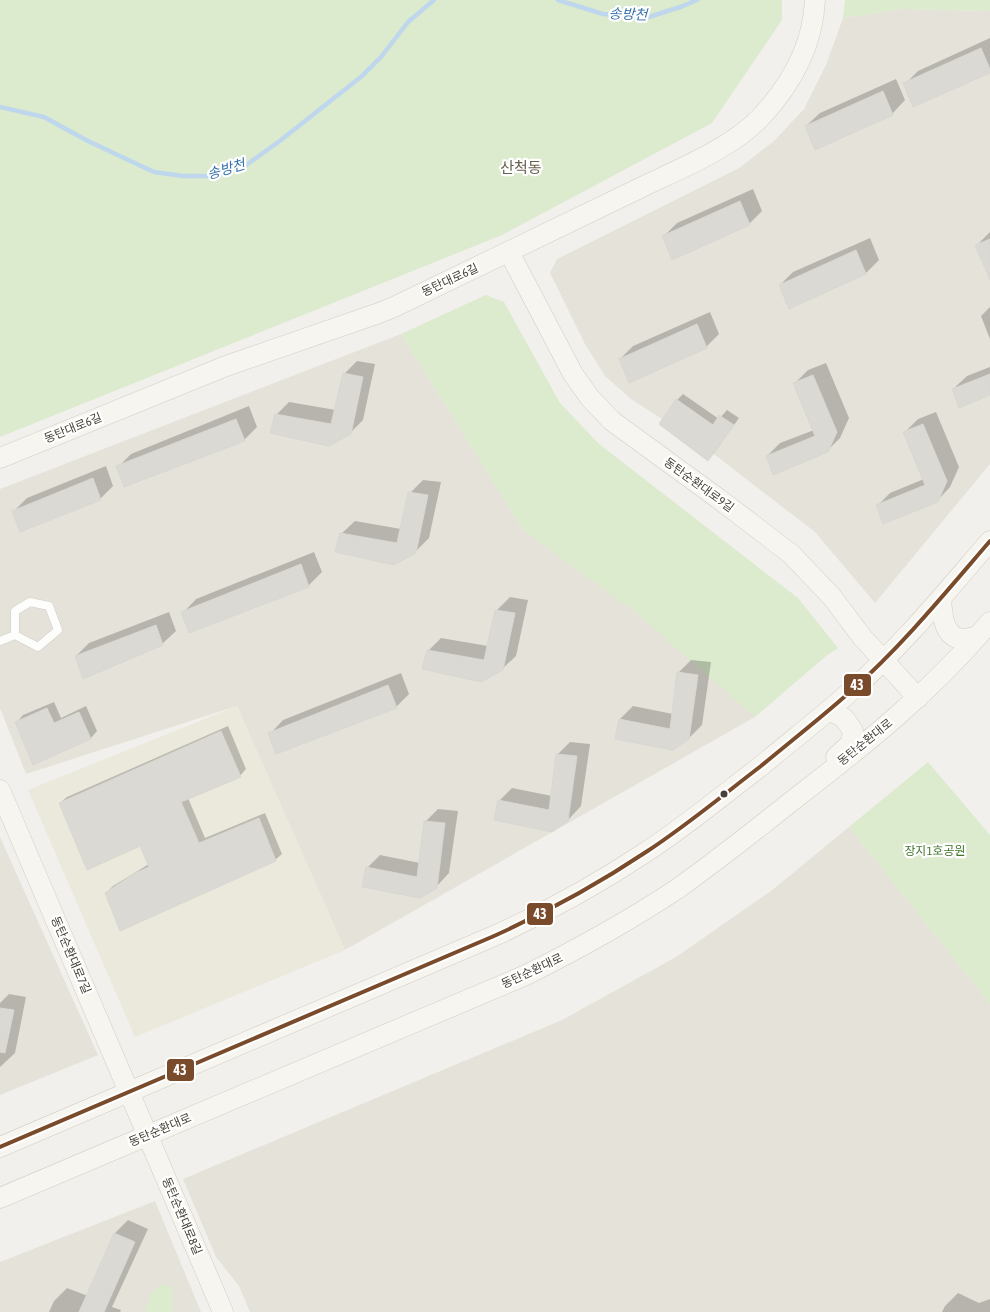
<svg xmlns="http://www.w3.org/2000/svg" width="990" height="1312" font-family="'Asap Condensed','Noto Sans KR',sans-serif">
  <rect width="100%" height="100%" fill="#f1f0ec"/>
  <path fill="#e5e2d9" d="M903,9L990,11V464L875,603L815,532L706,448L631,399L605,376L585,344L550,273L557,259L739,168L774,141L804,109L826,65L843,18Z
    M401,334L523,530L702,660L755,717L345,950L237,706L26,774L0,708V489Z
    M849,827L990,1004V1312H250L239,1286L216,1257L183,1179L562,1020L676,957L771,891Z
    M0,837L98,1055L0,1095Z
    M155,1201L201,1312H0V1262Z"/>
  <path fill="#ebe8dc" d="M237,706L345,950L135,1037L28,790Z"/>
  <path fill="#dceacd" d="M0,0H782V20L712,123L502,235L0,437Z
    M845,0H990V11L903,9L843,18Z
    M486,295L504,302L560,403L599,444L798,598L838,648L826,656L755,717L631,609L523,530L401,334Z
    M928,762L990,835V1004L849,827Z
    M163,1285L171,1286L173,1289V1312H145C148,1302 151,1288 163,1285Z"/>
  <path fill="#0003" d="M990,38V71L905,84L918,71Z
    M896,79L905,100L892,114L806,126L820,113Z
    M753,189L762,211L749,224L663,237L677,223Z
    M990,232V266L977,245Z
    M870,238L879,260L866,273L790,308L780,285L793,272Z
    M990,307V339L981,316Z
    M710,312L719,334L706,347L620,359L633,346Z
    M357,361L375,364L363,420L350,433L276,415L289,402L336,410L344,374Z
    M826,363L849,418L840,438L827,451L767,456L780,443L814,430L795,383L808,370Z
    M990,367V394L953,389L967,376Z
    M683,394L719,419L727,410L739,418L714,453L708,459L677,400Z
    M249,406L257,427L244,440L118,467L131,454Z
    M936,412L959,467L950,487L937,501L877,506L890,493L924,479L905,432L918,419Z
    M106,466L113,486L100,499L14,511L27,498Z
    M423,480L441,482L429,538L415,552L341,534L355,521L401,529L410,493Z
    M314,552L322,572L309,585L190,631L183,613L196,599Z
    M510,597L528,600L516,656L502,669L428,651L441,638L488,646L497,610Z
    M169,612L176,631L162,644L76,656L89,643Z
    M691,660L711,662L702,725L689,738L620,719L633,706L673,714L678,673Z
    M401,673L409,694L396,707L270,734L283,720Z
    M54,702L61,718L86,706L97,731L91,738L34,763L17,722L23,715Z
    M228,726L246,769L240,776L188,798L205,838L265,813L282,854L275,860L106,893L113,886L149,864L141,845L60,803L67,797Z
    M570,742L590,744L581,806L568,820L499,801L512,788L552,796L557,755Z
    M438,809L458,811L449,873L436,887L367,868L380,855L420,863L425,822Z
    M9,994L26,997L15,1053L0,1067V1003Z
    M128,1220L148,1229L112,1307L121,1310L120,1312H49L54,1301L67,1288L88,1296L115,1233Z
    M958,1293L979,1303L990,1299V1312H942L945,1306Z"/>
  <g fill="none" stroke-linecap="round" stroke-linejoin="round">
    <path stroke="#bfd7ed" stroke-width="4.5" d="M558,0L603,14L649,17L683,6L697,0
      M0,107L44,117L88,141L154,172L183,176H212L245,166L281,140L362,76L381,57L408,22L434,0"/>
  </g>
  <path fill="#dbd9d4" stroke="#d9d7d2" d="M981,48L990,69V73L913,107L903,83Z
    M883,91L893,115L815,150L805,126Z
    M740,201L750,225L672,260L662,236Z
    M990,239V280L975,245Z
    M856,250L866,274L789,309L779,285Z
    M697,324L707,348L629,383L619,359Z
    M343,373L363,377L351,434L329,446L270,433L275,414L331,424Z
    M990,374V395L959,408L952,389Z
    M813,375L837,432L828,452L773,475L766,456L815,436L793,383Z
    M676,399L713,425L719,415L734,425L708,461L659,424Z
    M236,419L245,441L124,487L116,466Z
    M923,424L947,481L938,502L883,524L876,505L925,485L903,432Z
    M93,478L101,500L20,532L12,511Z
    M408,492L428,495L416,553L394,565L335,552L340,533L397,543Z
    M301,564L309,587L189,633L181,612Z
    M495,610L515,613L503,670L481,682L422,669L427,650L484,660Z
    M156,625L163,645L83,679L75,656Z
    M677,672L698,675L689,739L673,750L615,739L619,719L670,729Z
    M388,685L397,708L276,754L268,733Z
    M47,708L54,723L79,712L91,739L33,765L15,722Z
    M221,731L241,777L181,802L199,843L259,818L276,861L120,931L105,893L135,873L149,867L140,846L87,870L59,803Z
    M556,754L577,756L568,821L552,832L494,820L498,800L549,810Z
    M424,821L445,823L437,888L420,898L362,887L366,867L417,877Z
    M0,1008L14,1010L5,1053L0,1052Z
    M114,1233L135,1242L104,1312H79Z"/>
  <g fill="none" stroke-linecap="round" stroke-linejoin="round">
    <g stroke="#cfcec9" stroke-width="9">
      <path id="lane" d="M0,641L15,635L38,647L58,630L49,606L30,602L15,611V635"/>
    </g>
    <g stroke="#d0cdc3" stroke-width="21">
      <path id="secondary" d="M509,252L573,374L590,398L612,421L719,499L791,554L832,597L862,637L918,698
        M0,458L226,366L379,313L394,307C476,268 558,228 640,188C679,169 730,149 760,118C791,85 813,45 815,0
        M941,598C942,613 943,638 963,639C968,639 974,637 978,636
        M829,710L844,718L853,731L851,743L836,757
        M0,790L223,1312
        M0,1147L494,936C547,912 598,884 646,852C686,826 723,795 761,766C791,741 822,717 851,691C902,646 946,592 990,541
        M0,1198L526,975C578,949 629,921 677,889C718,860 758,828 797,797C866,744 934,689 990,622"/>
    </g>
    <use href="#lane" stroke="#fdfdfc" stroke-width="8"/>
    <use href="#secondary" stroke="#f7f5ef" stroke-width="20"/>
    <g stroke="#fff" stroke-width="8">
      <path id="bus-1" d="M0,1147L494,936C547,912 598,884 646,852C686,826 723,795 761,766C791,741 822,717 851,691C902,646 946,592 990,541"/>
    </g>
    <use href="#bus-1" stroke="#7a4b2a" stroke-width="4"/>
  </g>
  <circle fill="#474238" stroke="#fff" stroke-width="2" cx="724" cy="794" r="4.5"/>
  <g text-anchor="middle" stroke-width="4.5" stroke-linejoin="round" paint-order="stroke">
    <g font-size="12" fill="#474238" stroke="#fff">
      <text transform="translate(450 280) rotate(-25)" y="4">동탄대로6길</text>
      <text transform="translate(73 428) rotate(-22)" y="4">동탄대로6길</text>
      <text transform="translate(699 485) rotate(36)" y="4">동탄순환대로9길</text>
      <text transform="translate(865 742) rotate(-39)" y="4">동탄순환대로</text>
      <text transform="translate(71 955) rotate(67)" y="4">동탄순환대로7길</text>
      <text transform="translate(532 971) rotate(-25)" y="4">동탄순환대로</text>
      <text transform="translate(160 1130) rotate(-23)" y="4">동탄순환대로</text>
      <text transform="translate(182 1216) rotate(67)" y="4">동탄순환대로8길</text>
    </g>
    <g font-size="12" fill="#43762d" stroke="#fff">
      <text x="935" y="855">장지1호공원</text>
    </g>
    <g font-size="14" font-style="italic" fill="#3672ae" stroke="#fff">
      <text transform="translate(628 14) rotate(2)" y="5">송방천</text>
      <text transform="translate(226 169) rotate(-16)" y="5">송방천</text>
    </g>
    <g font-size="15" fill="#69614f" stroke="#fff">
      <text x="521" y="173">산척동</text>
    </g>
  </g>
  <g stroke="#fff" stroke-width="2">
    <rect x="843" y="673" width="29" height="24" rx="5" fill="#7a4b2a"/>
    <rect x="526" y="902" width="28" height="24" rx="5" fill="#7a4b2a"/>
    <rect x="166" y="1058" width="29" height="24" rx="5" fill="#7a4b2a"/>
  </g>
  <g font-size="14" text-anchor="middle" font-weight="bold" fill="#fff">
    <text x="857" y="690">43</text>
    <text x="540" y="919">43</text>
    <text x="180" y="1075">43</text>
  </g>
</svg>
